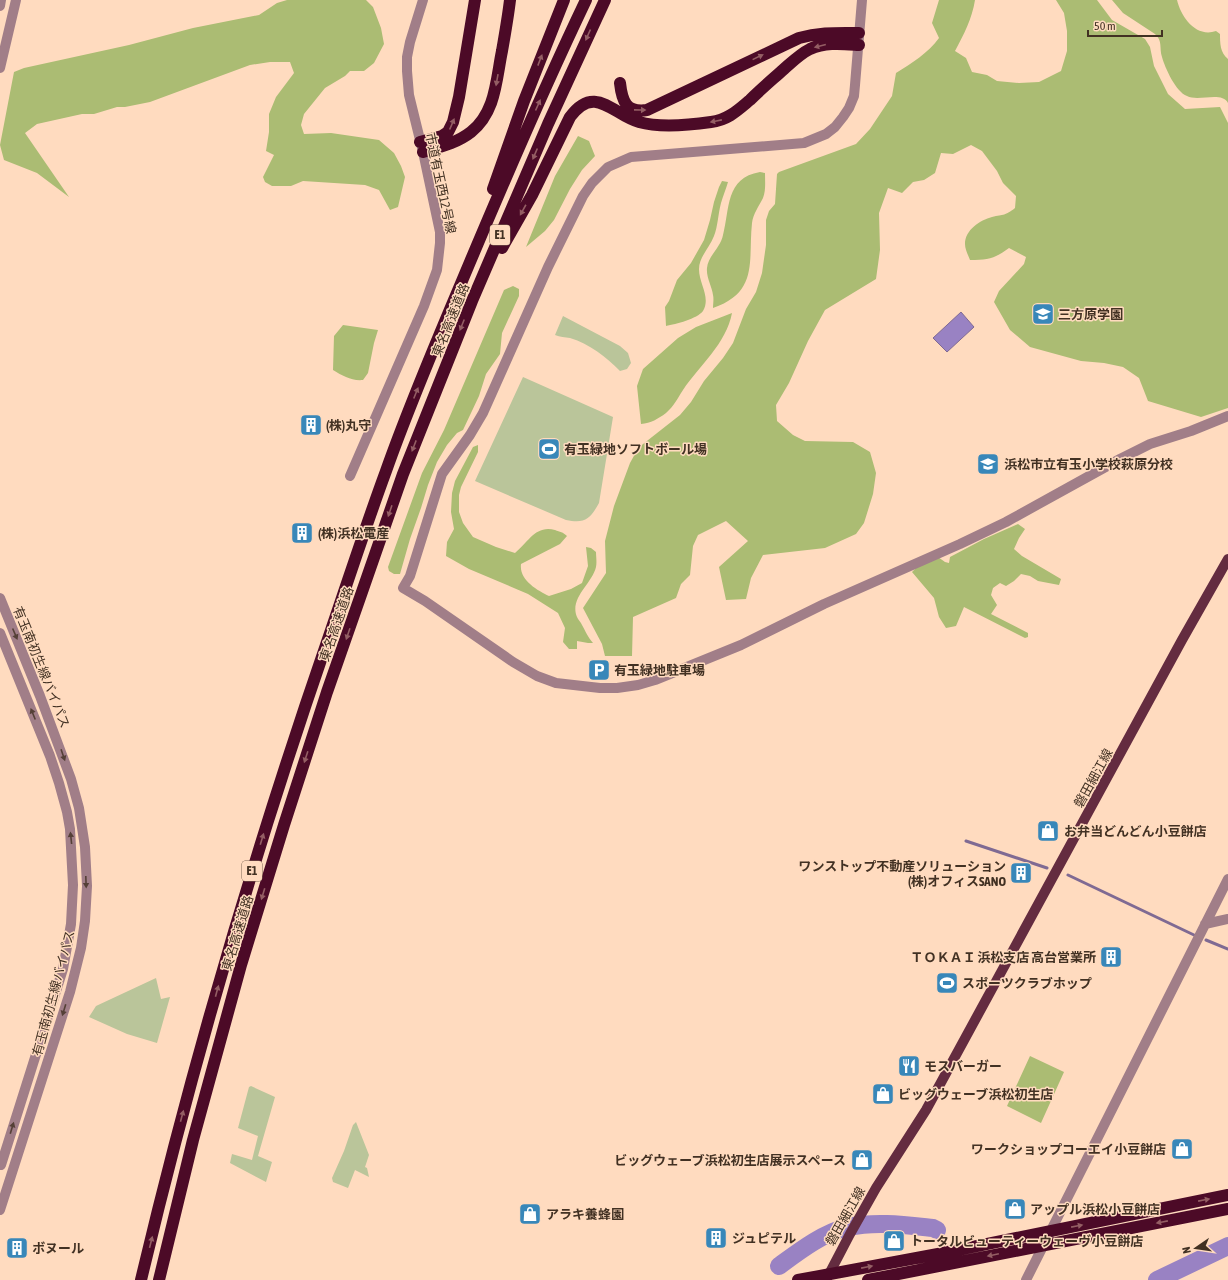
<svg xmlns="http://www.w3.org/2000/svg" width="1228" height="1280" font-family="'Asap Condensed','Noto Sans JP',sans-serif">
  <rect width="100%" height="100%" fill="#ffdbbf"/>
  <path fill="#bac59a" d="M563,316L620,346L628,353L631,363L627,369L620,371C606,357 590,344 570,338C565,337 560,337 555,335Z
    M523,377L613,417L599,503C590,519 585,524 566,520L475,481Z
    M156,978L161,999L170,997L157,1043L127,1034L89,1017L96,1006Z
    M251,1086L275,1097L258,1156L272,1162L266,1182L230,1163L232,1154L252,1160L258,1136L238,1128L249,1087Z
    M356,1122L369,1155L365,1167L367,1168L369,1177L355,1170L348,1188L333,1182L332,1178L344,1151L353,1125Z"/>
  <path fill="#abbc73" d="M287,0H366L373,7L381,28L384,44L374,63L364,71H350L345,76L325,88L304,114L301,125L304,134L331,133L379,140L394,153L401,166L405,177L398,207L390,210L379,190L365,185L303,181L291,186H272L265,182L263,177L274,155L266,151L269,132V114L276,97L294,73L290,62H270L250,65L150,102L125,107H117L94,114H82L37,124L25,133L69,197L37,173L4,160L0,145L14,72L24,68L129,45L193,28L259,15L277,3Z
    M939,0H975C972,19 964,34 955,51L966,58L972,72L987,75L997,81L1019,83L1039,82L1061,71L1067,51V31L1064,13L1056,0H1097L1112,20L1145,39L1150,47L1154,66L1168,94L1185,109L1220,107L1228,123V408L1201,417L1148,401L1139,378L1123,367L1104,363L1081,361L1030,347L1010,330L994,302L999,291L1024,264L1026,257L1009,248C994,259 988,260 970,260C968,255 965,249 965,244C965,230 980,220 992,217C1004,214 1005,216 1015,208L1016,196L1003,183L997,171L982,151L971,145L953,154L941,153L935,173L924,180L913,182L902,193L888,188L879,213L880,250L876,279L825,310L808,341L789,383L776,405L777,421L793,435L805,441L853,442L870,452L876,473L873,494L864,523L856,534L825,548L763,555L751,578L746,599L726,600L719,567L748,541L726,521L698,535L693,546L690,575L681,584L676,598L633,617L632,656H605L602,644L583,608L606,573L605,541L614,506L630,463L635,454L638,448L680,415L691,402L704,381L723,358L733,343L746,309L756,292L762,273L766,245V220L769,211L775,204L777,174L779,172L856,144L870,129L892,96L896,73C912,63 928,53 939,38L932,23Z
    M1112,0H1177C1181,17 1196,38 1216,31L1220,34C1220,43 1220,53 1228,59V103C1222,91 1198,102 1187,96C1176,92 1165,68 1162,57C1159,48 1163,41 1155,34L1123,13Z
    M578,136L589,141L595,156L582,170L570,189L554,220L545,231L526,247L555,176Z
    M760,172L765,173C765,182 766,190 763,198C759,206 753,214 752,223C748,261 759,292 713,308C713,304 714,299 713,295C712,287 706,277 707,268C708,256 721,247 723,235C730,209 725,178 760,172Z
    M722,181L728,182C726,189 723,196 721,203C718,214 718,226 714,236C710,247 699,257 699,269C699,284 711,297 703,311C697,319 676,324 666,326L665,307L669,301L677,280L691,263L704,240L710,220L714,202L719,187Z
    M513,286L519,289V296L502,333L500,354L486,374L479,396L463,430L457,433L447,445L437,462L428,485L421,508L410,539L400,574H394L389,571L388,567L422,473L444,430L504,290Z
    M732,313C726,344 700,365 683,390C677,399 674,406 666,413C658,419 651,423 641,424L637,386L643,369L678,338L696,327Z
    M343,325L378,330L374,343L368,373L363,380C351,381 343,376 333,370L334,336Z
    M478,445V452L461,487L459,495V512L463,523L473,537L496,547L515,553C529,542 535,525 555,530C560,532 563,532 567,536L560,544L521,564C519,580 537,590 549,596L571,589L582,583L588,566L586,547L591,548L596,552C596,556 597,562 596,567C592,584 569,598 577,617C578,620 581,622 582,625C586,632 587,636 593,643H588L577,641V649H569L563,642L565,628L558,613L528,594L469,569L446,556L447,542L454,529L451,512L452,493L455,481L473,447Z
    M1018,524L1025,529L1019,538L1014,549L1022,556L1061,579L1059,585L1038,581L1030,576L1021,574L1014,581L1006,586L1000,583L993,588L991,595L997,605L991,614L1028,633V637L1025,638L964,607L956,626L946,628L939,617L934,598L912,572L918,566L938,557L945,562L949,563L950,557L984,539Z
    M1030,1056L1064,1072L1041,1123L1007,1106Z"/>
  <path fill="#9982c3" stroke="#7f6a93" d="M961,312L974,327L947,352L933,338Z"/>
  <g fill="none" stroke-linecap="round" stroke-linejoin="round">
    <path stroke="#7f6a93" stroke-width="3" d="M966,841L1047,868
      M1068,875L1194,935
      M1206,940L1228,949"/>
    <path stroke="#9982c3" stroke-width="18" d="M779,1266C798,1252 824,1232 848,1227C876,1221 905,1225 933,1228L937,1230
      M1157,1280L1228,1246"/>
    <path stroke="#a17e88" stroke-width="10" d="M862,0L855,85L854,96L849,108L843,117L835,127L826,134L804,143L631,157L608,167L592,183L583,196L548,267L483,413L470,435L442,474L410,576L403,588L425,601L513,662L537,676L556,683L600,688H617L638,685L655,680L741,645L824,604L960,544L1006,522L1120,459L1150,444L1191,431L1228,416
      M0,6L1,0
      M0,68L16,0
      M350,476L424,306L437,270L440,243V232L423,152L409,95L407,71V57L410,42L423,0
      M0,598L40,696L71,779L79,808L85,847L87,886L85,921L81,948L70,992L0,1210
      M0,633L50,756L59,783L67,812L70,829L73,885L71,924L63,969L1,1165
      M1205,924L1228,919
      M1026,1280L1228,879"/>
    <path stroke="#642c40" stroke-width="10" d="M827,1278L850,1234L876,1188L926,1110L1182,640L1228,559"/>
    <path stroke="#4c0a27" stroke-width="12" d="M620,83C622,101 626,113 647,110L799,38C820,32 837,33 859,33
      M420,142L442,136L448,132L453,122L459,97L475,0
      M423,152C440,147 457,143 471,132C496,112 496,80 502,51C505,34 508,17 510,0
      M493,189L524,101L564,0
      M502,248L532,195L570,117C595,83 613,115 639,122C660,128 690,125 711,122C728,120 738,110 750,100C761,89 773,79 784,69C792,62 800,54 810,49C825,42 843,44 859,45
      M141,1280C192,1065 254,854 326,645C346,587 365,528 386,471C411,400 441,331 470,262C507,174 545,86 586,0
      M159,1280L193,1140L241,965L284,825L327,692L363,589L403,474L472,301L548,124L605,0
      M798,1280L938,1254L1228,1195
      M868,1280L1228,1209"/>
  </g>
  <defs><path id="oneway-solid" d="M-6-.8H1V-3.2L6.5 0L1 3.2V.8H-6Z"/></defs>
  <g fill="#945e64">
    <use href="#oneway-solid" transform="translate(588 35) rotate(114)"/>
    <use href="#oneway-solid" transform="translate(820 46) rotate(166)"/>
    <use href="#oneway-solid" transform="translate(758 57) rotate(-26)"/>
    <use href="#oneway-solid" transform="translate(540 60) rotate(-69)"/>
    <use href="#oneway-solid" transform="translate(497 80) rotate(100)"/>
    <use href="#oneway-solid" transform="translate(538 105) rotate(-66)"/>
    <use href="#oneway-solid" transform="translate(640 110) rotate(1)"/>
    <use href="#oneway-solid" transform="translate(716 121) rotate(169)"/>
    <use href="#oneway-solid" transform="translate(452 124) rotate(-67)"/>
    <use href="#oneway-solid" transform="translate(535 154) rotate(113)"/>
    <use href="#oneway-solid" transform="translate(523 210) rotate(119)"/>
    <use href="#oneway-solid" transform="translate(462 325) rotate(112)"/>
    <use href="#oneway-solid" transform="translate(416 393) rotate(-68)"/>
    <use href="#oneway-solid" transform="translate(414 446) rotate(111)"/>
    <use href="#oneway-solid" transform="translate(390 511) rotate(109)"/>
    <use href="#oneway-solid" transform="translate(348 634) rotate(109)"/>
    <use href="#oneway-solid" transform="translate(306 757) rotate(108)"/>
    <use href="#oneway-solid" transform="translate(262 839) rotate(-73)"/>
    <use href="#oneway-solid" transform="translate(263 894) rotate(107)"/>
    <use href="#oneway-solid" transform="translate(217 991) rotate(-75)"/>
    <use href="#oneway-solid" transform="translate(182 1116) rotate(-75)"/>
    <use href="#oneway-solid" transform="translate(1204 1200) rotate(-11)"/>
    <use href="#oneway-solid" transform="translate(1162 1222) rotate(169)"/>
    <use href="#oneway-solid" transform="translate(1077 1226) rotate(-11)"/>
    <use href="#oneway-solid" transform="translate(151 1242) rotate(-76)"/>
    <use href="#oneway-solid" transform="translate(993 1255) rotate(168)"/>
    <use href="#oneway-solid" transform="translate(867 1267) rotate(-11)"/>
  </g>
  <g fill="#554037">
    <use href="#oneway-solid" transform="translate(15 634) rotate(67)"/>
    <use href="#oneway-solid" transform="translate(33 714) rotate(-112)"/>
    <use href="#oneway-solid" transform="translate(63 755) rotate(71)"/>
    <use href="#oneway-solid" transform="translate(71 838) rotate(-96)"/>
    <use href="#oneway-solid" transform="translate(86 882) rotate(88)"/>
    <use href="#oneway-solid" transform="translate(64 1010) rotate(107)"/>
    <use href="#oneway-solid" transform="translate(12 1128) rotate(-73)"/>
  </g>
  <defs>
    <g id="school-square" transform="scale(1.15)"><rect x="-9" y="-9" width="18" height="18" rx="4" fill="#3887b9" stroke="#ffdbbf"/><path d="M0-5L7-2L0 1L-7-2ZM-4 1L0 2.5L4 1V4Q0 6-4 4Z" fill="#fff"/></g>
    <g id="building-square" transform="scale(1.15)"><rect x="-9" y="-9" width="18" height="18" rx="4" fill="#3887b9" stroke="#ffdbbf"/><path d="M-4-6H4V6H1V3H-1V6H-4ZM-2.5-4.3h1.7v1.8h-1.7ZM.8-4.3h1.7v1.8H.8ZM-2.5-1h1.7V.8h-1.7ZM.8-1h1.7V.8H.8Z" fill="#fff"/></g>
    <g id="stadium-square" transform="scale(1.15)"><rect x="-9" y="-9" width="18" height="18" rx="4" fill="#3887b9" stroke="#ffdbbf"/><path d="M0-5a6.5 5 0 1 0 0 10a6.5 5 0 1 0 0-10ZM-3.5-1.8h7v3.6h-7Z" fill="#fff"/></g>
    <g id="parking-square" transform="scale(1.15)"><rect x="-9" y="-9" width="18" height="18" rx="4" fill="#3887b9" stroke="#ffdbbf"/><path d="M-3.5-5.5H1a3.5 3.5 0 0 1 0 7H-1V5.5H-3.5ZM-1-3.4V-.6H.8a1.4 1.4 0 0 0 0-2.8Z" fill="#fff"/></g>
    <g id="shop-square" transform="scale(1.15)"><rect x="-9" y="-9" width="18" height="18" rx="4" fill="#3887b9" stroke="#ffdbbf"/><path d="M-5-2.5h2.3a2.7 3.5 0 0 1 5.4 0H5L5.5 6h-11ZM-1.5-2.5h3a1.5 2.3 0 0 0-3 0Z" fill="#fff"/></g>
    <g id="restaurant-square" transform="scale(1.15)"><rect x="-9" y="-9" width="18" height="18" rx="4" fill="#3887b9" stroke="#ffdbbf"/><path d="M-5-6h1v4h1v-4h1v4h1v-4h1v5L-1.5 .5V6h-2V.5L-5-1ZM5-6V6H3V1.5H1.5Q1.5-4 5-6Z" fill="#fff"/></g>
  </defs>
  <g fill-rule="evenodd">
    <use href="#school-square" x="1043" y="314"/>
    <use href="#building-square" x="311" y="425"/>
    <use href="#stadium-square" x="549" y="449"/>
    <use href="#school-square" x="988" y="464"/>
    <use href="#building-square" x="302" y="533"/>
    <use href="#parking-square" x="599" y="670"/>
    <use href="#shop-square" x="1048" y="831"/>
    <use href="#building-square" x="1021" y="873"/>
    <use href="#building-square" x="1111" y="957"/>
    <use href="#stadium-square" x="947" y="983"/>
    <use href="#restaurant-square" x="909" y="1066"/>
    <use href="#shop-square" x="883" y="1094"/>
    <use href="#shop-square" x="1182" y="1149"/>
    <use href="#shop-square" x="862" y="1160"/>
    <use href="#shop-square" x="1015" y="1209"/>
    <use href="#shop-square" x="530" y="1214"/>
    <use href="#building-square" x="716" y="1238"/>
    <use href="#shop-square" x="894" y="1241"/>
    <use href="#building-square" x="17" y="1248"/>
  </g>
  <g text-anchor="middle" stroke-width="3" stroke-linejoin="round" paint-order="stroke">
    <g fill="#ffdbbf" stroke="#7b6452" stroke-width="1">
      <rect x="490" y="225" width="20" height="20" rx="3"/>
      <rect x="242" y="861" width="20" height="20" rx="3"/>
    </g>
    <g font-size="12" font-weight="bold" fill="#423123">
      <text x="500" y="239">E1</text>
      <text x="252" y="875">E1</text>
    </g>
    <g font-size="13" fill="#423123" stroke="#ffdbbf">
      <text transform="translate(441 183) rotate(78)" y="5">市道有玉西12号線</text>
      <text transform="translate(450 320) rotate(-68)" y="5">東名高速道路</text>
      <text transform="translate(336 624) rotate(-71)" y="5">東名高速道路</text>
      <text transform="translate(42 667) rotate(68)" y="5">有玉南初生線バイパス</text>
      <text transform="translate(1093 778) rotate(-61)" y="5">磐田細江線</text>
      <text transform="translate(237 933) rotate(-73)" y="5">東名高速道路</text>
      <text transform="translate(53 993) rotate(-75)" y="5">有玉南初生線バイパス</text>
      <text transform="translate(845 1216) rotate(-60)" y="5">磐田細江線</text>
    </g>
    <g font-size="13" font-weight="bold" fill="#423123" stroke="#ffdbbf" text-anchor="start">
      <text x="1058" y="319">三方原学園</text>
      <text x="326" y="430">(株)丸守</text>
      <text x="564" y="454">有玉緑地ソフトボール場</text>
      <text x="1004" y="469">浜松市立有玉小学校萩原分校</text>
      <text x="318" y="538">(株)浜松電産</text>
      <text x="614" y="675">有玉緑地駐車場</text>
      <text x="1064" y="836">お弁当どんどん小豆餅店</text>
      <text x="1006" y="871" text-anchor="end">ワンストップ不動産ソリューション<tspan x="1006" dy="15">(株)オフィスSANO</tspan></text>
      <text x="1096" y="962" text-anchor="end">ＴＯＫＡＩ 浜松支店 高台営業所</text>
      <text x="962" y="988">スポーツクラブホップ</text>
      <text x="924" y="1071">モスバーガー</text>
      <text x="898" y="1099">ビッグウェーブ浜松初生店</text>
      <text x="1166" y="1154" text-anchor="end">ワークショップコーエイ小豆餅店</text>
      <text x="846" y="1165" text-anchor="end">ビッグウェーブ浜松初生店展示スペース</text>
      <text x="1030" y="1214">アップル浜松小豆餅店</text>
      <text x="546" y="1219">アラキ養蜂園</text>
      <text x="732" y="1243">ジュピテル</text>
      <text x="910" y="1246">トータルビューティーウェーヴ小豆餅店</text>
      <text x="32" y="1253">ボヌール</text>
    </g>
  </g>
  <g transform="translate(1196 1248) rotate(257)" stroke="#ffdbbf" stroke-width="3" paint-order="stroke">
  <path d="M0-3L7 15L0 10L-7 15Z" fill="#423123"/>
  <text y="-6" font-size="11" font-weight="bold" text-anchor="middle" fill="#423123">N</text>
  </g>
  <path d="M1088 30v6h74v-6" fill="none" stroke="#423123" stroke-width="2"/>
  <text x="1094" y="30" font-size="12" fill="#423123" stroke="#ffdbbf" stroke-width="3" paint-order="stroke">50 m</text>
</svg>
